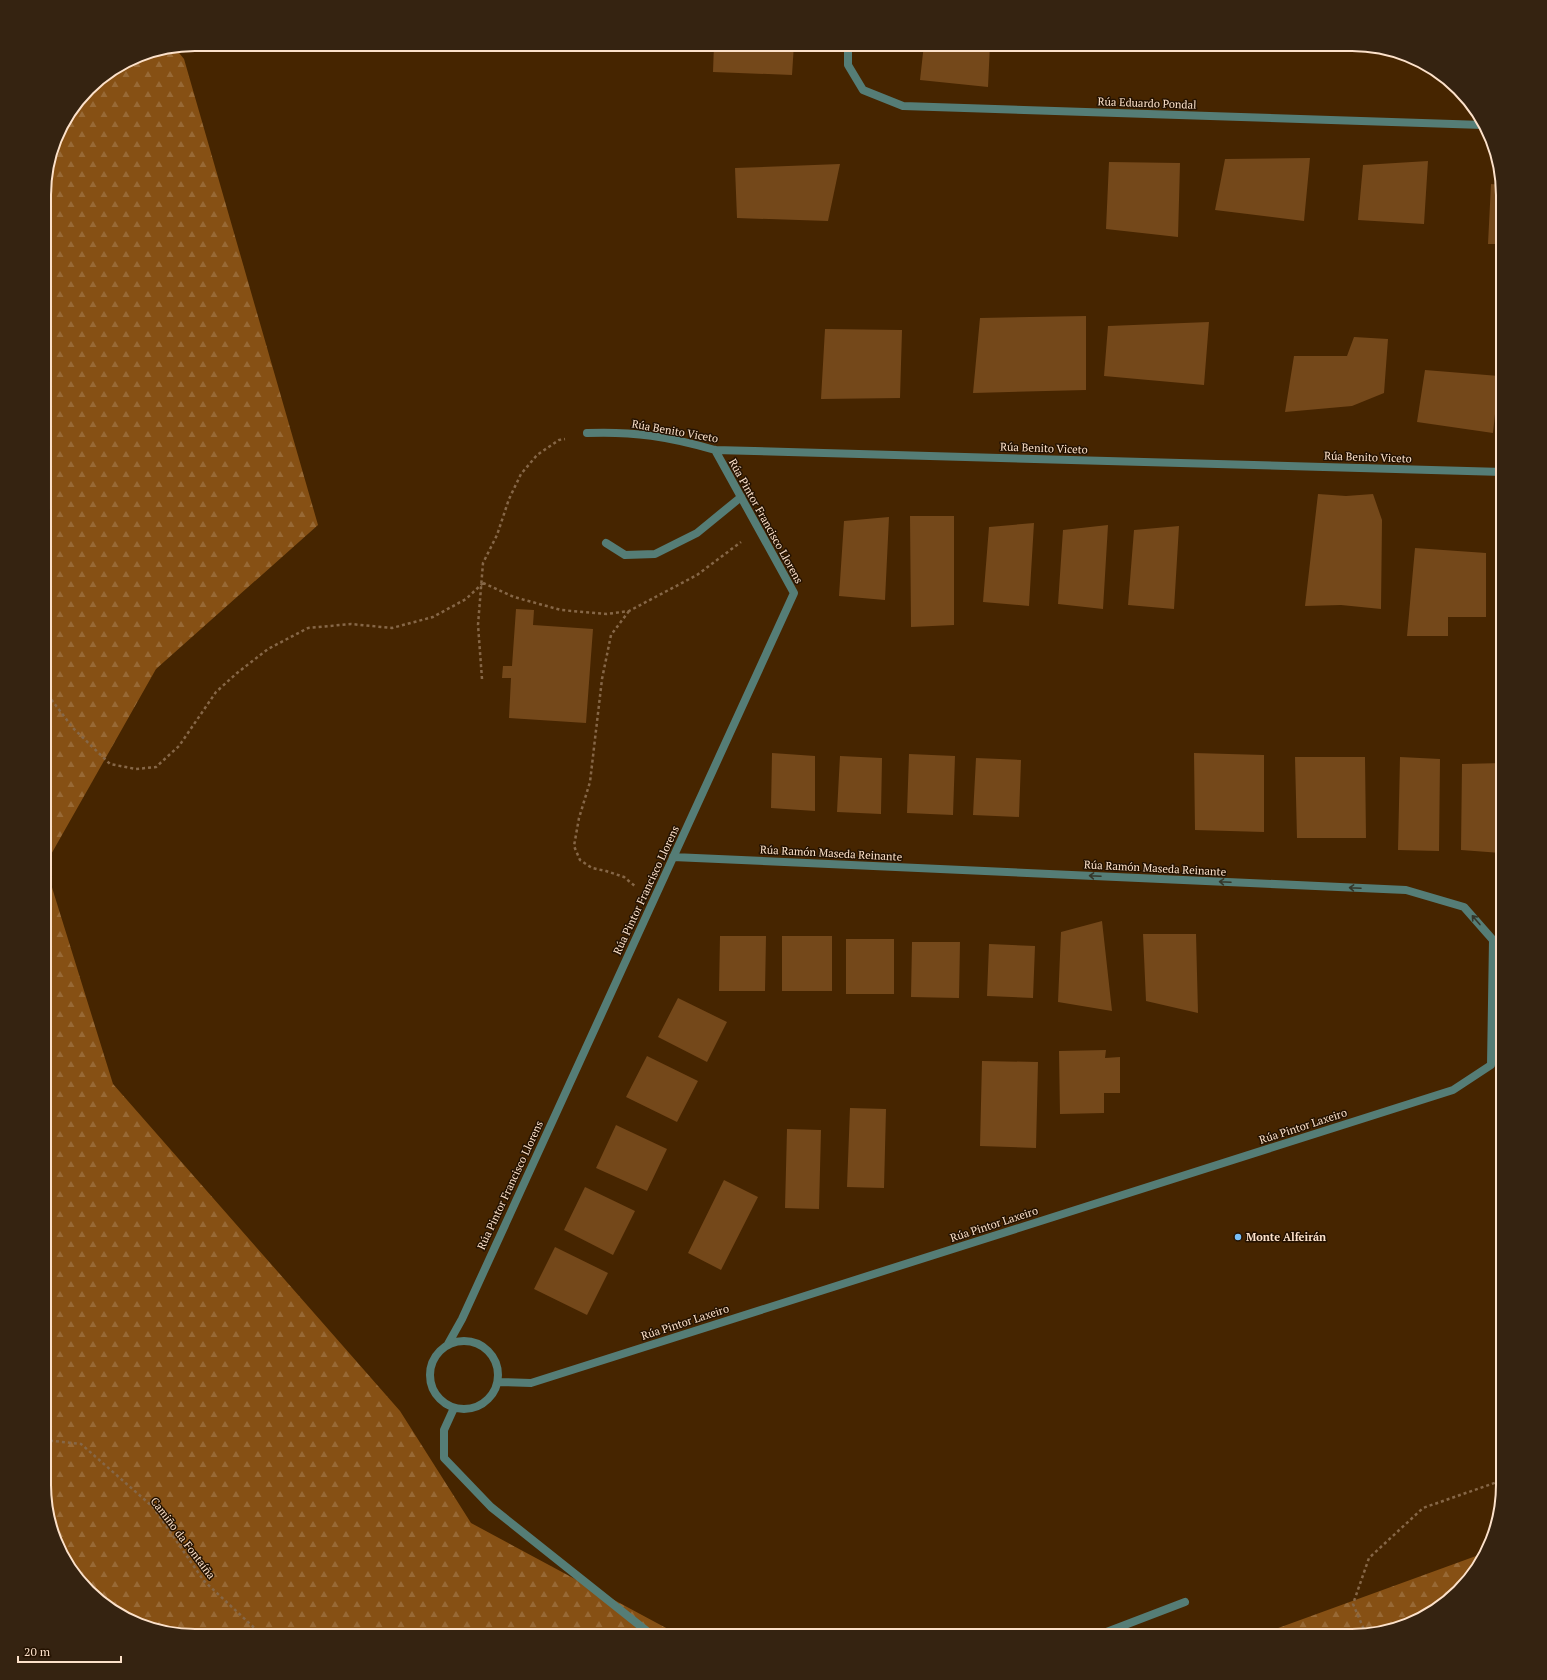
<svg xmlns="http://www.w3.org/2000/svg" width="1547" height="1680" font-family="'PT Serif',serif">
  <defs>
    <pattern id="forest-firs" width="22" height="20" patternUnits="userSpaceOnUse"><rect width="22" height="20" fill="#865014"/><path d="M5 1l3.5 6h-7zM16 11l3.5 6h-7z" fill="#986935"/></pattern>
  </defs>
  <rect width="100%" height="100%" fill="#462500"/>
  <path fill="url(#forest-firs)" d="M175,48L184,59L318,525L156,669L45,865L113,1084L400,1411L471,1523L681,1636H195L129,1620L75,1577L52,1533L44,1485V185L60,128L95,82L138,55Z
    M1487,1552L1444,1605L1400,1628L1352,1636H1256Z"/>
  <path fill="#74481a" d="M714,44H794L792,75L713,72Z
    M924,44H990L988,87L920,80Z
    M1310,158L1304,221L1215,210L1225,159Z
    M1428,161L1424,224L1358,220L1363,165Z
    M1109,162L1180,163L1178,237L1106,229Z
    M840,164L828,221L737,218L735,168Z
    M1491,184L1501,185L1503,195V244H1488Z
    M1086,316V390L973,393L980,318Z
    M1209,322L1204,385L1104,376L1108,326Z
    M825,329L902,330L900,398L821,399Z
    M1354,337L1388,339L1384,393L1352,406L1285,412L1294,356H1347Z
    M1425,370L1499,376L1493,433L1417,422Z
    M1318,494L1346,496L1373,494L1382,520L1381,609L1341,605L1305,606Z
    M910,516H954V625L911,627Z
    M889,517L885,600L839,596L844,521Z
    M1034,523L1029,606L983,602L989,527Z
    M1108,525L1103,609L1058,604L1063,530Z
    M1179,526L1174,609L1128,605L1134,530Z
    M1415,548L1486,553V617H1448V636H1407Z
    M516,609L534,610L533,625L593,629L586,723L509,718L511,678H502L503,666H512Z
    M772,753L815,756V811L771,808Z
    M1194,753L1264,755V832L1195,830Z
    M909,754L955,756L953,815L907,813Z
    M840,756L882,758L881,814L837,812Z
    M1295,757H1365L1366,838H1297Z
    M1400,757L1440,759L1439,851L1398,850Z
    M976,758L1021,760L1019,817L973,815Z
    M1503,763L1501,853L1461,850L1462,764Z
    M1102,921L1112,1011L1058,1002L1061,932Z
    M1143,934H1196L1198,1013L1146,1001Z
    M720,936H766L765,991H719Z
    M782,936H832V991H782Z
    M846,939H894V994H846Z
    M912,942H960L959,998L911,997Z
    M989,944L1035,946L1033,998L987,996Z
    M678,998L727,1022L707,1062L658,1037Z
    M1106,1050L1105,1058L1120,1057V1093H1104V1113L1060,1114L1059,1051Z
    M647,1056L698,1081L677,1122L626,1097Z
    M982,1061L1038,1062L1036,1148L980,1146Z
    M850,1108L886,1109L884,1188L847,1187Z
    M616,1125L667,1149L647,1191L596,1168Z
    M787,1129L821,1130L819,1209L785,1208Z
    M724,1180L758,1197L721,1270L688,1253Z
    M585,1187L635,1211L613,1255L564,1230Z
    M555,1247L608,1273L587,1315L534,1289Z"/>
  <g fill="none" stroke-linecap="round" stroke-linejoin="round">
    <path stroke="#866747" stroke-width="2.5" stroke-dasharray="3 3" stroke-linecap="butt" d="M483,583L514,597L561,610L607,614L629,611L697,575L741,542
      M629,611L611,635L602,679L590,782L579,818L574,846L580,860L592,868L606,871L624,877L636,887
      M482,679L478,625L483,563L497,535L509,499L521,474L537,455L559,440L565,439
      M44,690L73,728L110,764L136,769L156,767L179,746L216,692L237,673L268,649L308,628L351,624L392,628L433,617L466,599L483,583
      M44,1440L81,1444L153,1507L204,1581L263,1636
      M1366,1634L1353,1604L1369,1558L1423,1508L1503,1480"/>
    <path stroke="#557d76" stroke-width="8" d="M606,543L625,555L655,554L697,533L741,497
      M1096,1636L1185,1602"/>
    <path stroke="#557d76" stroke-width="8" d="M848,44V65L863,90L903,106L1483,125
      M587,433C633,431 670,437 715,450L1503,472
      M430 1375a34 34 0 1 1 68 0a34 34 0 1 1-68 0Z
      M448,1344L462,1319L794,593L715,450
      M498,1382L531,1383L1453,1090L1491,1065L1493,940L1464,907L1406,890L673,857
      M454,1408L444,1430V1458L491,1507L653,1636"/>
  </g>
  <defs><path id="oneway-shaft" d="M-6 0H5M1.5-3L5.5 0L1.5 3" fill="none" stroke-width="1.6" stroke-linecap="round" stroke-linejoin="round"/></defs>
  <g stroke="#35372a">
    <use href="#oneway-shaft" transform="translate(1095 876) rotate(-177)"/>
    <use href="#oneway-shaft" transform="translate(1225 882) rotate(-177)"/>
    <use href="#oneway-shaft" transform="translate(1355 888) rotate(-177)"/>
    <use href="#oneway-shaft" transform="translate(1476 920) rotate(-131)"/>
  </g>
  <circle fill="#78bff7" stroke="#241201" stroke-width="1.5" cx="1238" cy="1237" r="4"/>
  <g text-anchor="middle" stroke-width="3" stroke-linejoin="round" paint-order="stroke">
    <g font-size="11" fill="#fce1ca" stroke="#241201">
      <text transform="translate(1147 103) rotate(2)" y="4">Rúa Eduardo Pondal</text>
      <text transform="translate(675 431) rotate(10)" y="4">Rúa Benito Viceto</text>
      <text transform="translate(1044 448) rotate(2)" y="4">Rúa Benito Viceto</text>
      <text transform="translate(1368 457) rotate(2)" y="4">Rúa Benito Viceto</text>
      <text transform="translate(766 521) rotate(61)" y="4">Rúa Pintor Francisco Llorens</text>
      <text transform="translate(831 853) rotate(3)" y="4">Rúa Ramón Maseda Reinante</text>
      <text transform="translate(1155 868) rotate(3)" y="4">Rúa Ramón Maseda Reinante</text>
      <text transform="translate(646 890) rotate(-65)" y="4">Rúa Pintor Francisco Llorens</text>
      <text transform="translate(1303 1126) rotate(-18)" y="4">Rúa Pintor Laxeiro</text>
      <text transform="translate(510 1185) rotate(-65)" y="4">Rúa Pintor Francisco Llorens</text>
      <text transform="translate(994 1224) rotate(-18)" y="4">Rúa Pintor Laxeiro</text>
      <text transform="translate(685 1322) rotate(-18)" y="4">Rúa Pintor Laxeiro</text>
      <text transform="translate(183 1538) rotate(53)" y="4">Camiño da Fontaíña</text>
    </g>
    <g font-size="11" font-weight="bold" fill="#fce1ca" stroke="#241201" text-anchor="start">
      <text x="1246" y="1241">Monte Alfeirán</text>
    </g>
  </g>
  <path d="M0 0H1547V1680H0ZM195 51H1352A144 144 0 0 1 1496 195V1485A144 144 0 0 1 1352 1629H195A144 144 0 0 1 51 1485V195A144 144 0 0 1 195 51Z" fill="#352311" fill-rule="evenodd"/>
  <path fill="none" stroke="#fce1ca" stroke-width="2" d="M195 51H1352A144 144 0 0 1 1496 195V1485A144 144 0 0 1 1352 1629H195A144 144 0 0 1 51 1485V195A144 144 0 0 1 195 51Z"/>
  <path d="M18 1656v6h103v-6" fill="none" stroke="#fce1ca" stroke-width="2"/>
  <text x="24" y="1656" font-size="12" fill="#fce1ca" stroke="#241201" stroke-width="3" paint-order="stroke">20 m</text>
</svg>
